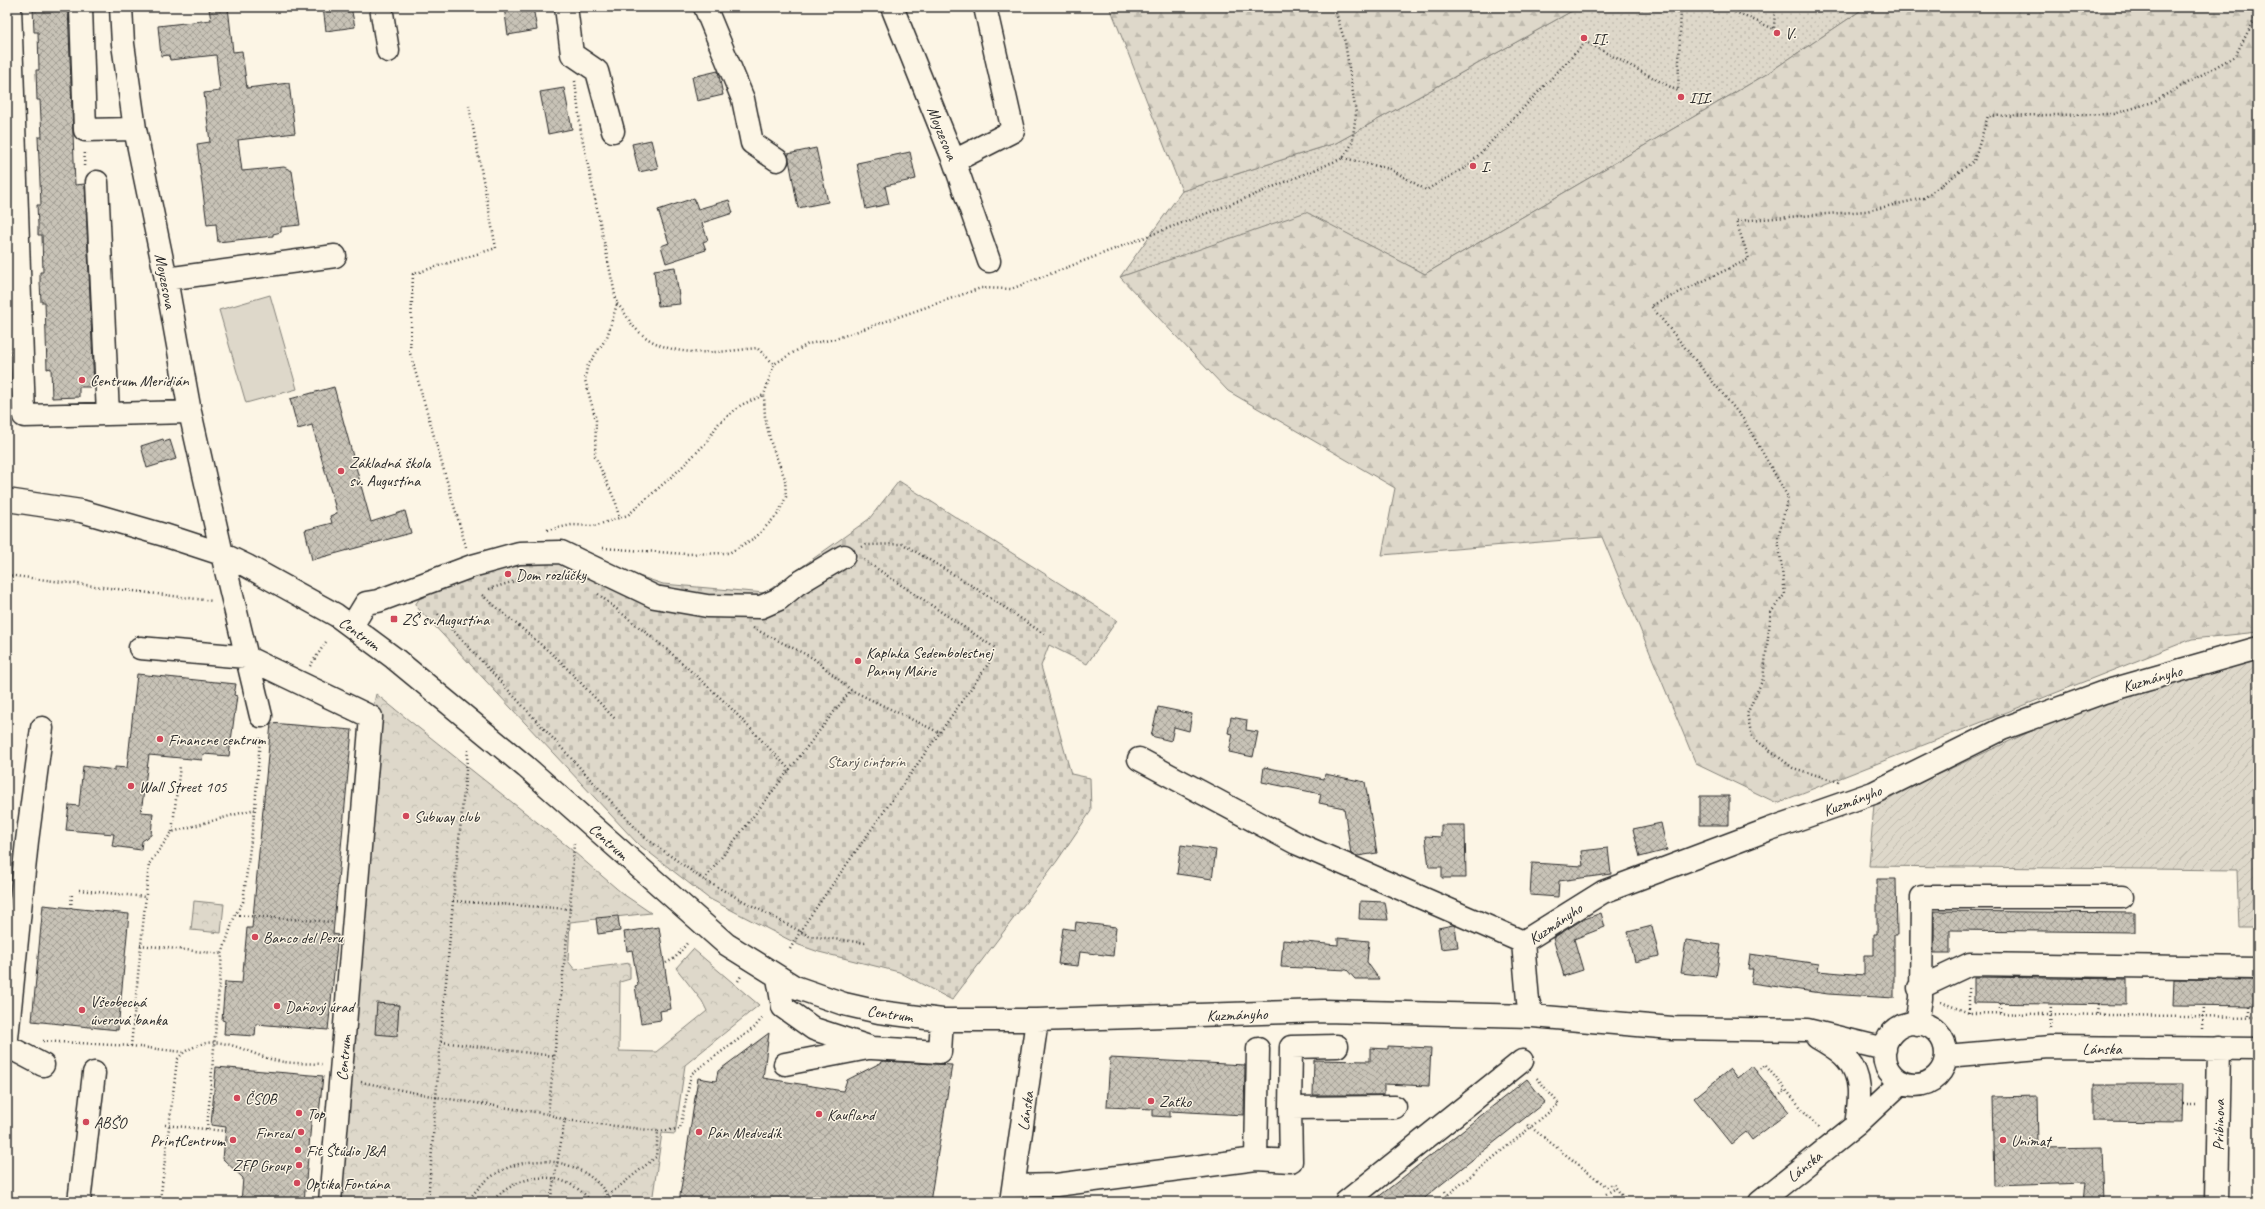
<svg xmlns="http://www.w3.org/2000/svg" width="2265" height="1209" font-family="Caveat,sans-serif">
  <defs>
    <pattern id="grass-dots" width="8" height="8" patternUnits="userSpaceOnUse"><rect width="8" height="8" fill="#ded8ca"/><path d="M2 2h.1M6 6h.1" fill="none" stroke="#bfbaae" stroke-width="1.8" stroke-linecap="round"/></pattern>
    <pattern id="forest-firs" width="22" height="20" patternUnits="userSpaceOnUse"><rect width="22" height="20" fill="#ded8ca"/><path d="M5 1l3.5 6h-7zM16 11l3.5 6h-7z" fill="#bfbaae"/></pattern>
    <pattern id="cemetery-stones" width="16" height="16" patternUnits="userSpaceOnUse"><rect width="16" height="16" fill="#ded8ca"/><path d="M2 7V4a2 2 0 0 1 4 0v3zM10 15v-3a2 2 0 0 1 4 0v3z" fill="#bfbaae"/></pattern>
    <pattern id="park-crowns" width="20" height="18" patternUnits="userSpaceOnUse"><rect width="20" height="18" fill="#ded8ca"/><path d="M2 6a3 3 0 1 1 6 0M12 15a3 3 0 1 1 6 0" fill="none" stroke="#bfbaae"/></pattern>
    <pattern id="garden-furrows" width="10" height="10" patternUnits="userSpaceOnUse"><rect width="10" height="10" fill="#ded8ca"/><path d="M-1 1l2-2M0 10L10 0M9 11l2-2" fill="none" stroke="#bfbaae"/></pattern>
    <pattern id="building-cross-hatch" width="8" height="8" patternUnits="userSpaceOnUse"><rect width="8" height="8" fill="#c8c3b7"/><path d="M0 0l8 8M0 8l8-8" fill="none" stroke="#a39f95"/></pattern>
  </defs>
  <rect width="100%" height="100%" fill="#fcf5e5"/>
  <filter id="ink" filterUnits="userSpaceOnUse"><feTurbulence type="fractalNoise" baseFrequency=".025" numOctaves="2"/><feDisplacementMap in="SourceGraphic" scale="8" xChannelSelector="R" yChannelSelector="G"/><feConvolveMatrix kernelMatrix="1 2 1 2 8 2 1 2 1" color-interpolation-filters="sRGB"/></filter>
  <g filter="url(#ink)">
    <path fill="url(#grass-dots)" stroke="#84827a" d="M1579,7H1866L1765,75L1425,274L1306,213L1120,277L1182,191L1336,143Z"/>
    <path fill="url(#forest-firs)" stroke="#84827a" d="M1110,7H1579L1336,143L1182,191Z
      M1866,7H2258V632L2192,639L1777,803L1696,764L1602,537L1382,555L1395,488L1228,391L1120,277L1306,212L1425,274L1765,75Z"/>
    <path fill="url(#cemetery-stones)" stroke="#84827a" d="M899,481L1117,620L1087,664L1049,645L1041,666L1071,774L1090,778L1091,811L1057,861L952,1000L899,972L819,952L799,945L708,898L637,843L415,605L424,592L525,560L576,555L663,584L765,593L869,519Z"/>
    <path fill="url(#park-crowns)" stroke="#84827a" d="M376,694L567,846L623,894L651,913L570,922L568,961L575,970L630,963V979L620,982L619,1051L656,1052L707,1011L702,1001L676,968L693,949L759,1005L685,1065L675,1134L662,1133L652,1202H330L371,717Z
      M194,901L224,904L221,933L191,930Z"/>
    <path fill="url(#garden-furrows)" stroke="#84827a" d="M2258,661V928H2239L2237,870L1869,866L1874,804L2081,708L2191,675Z"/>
    <path fill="#ded8ca" stroke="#84827a" d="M270,295L297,389L246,403L219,310Z"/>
    <path fill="url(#building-cross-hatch)" stroke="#2b2b2b" d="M33,7H68L75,185L85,184L94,387H79V397L52,398L51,368L47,369L45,302H41L40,282V272H43L42,235H38V225L37,205H41L38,137H42L40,100H37L36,70H39L38,32H34Z
      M228,7L233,52L242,51L247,88L289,83L295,133L238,140L242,171L284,167L292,171L300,225L281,227V232L273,234V236L218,242L216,224L207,225L197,144L210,142L204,93L220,91L216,55L170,60L169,55L161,56L158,26L211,20L209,9Z
      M323,7H351L355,27L326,31Z
      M504,7H533L537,30L508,35Z
      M718,71L723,95L697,101L692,77Z
      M564,88L572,129L548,134L540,92Z
      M651,140L658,168L639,172L632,144Z
      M816,148L828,202L798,208L788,154Z
      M910,152L916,179L885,186L889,204L866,209L857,163Z
      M694,198L698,209L729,200L733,213L702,223L708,240L703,242L706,250L666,263L661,246L669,243L658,210Z
      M675,267L680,304L658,306L654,270Z
      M334,387L371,522L405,511L411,533L312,560L305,530L332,523L330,516L337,513L312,425L298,429L290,399Z
      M163,439L164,442L170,440L176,459L147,468L141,446Z
      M137,674L236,684L234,695L237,696L229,756L203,754L202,760L149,755L141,812L153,813L151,835L142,841L141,850L112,846L114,834L66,830L69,805L79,806L83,766L115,770V767L127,768Z
      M1158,707L1192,714L1189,731L1174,727L1171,741L1151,736Z
      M1231,717L1247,720L1246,730L1258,732L1253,757L1229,752L1233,734L1228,733Z
      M271,723L352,730L333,934L338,935L328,1030L256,1024L255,1036L224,1034L225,1021L222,1020L225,982L242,983L247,928H252Z
      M1264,767L1324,779L1325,774L1365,782L1377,853L1358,856L1351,854L1344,808L1319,803L1321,794L1262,782Z
      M1700,796H1729V825H1700Z
      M1661,823L1667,850L1640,857L1633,829Z
      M1441,825H1465L1466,878H1442V867H1429L1425,836L1441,837Z
      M1181,845L1216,850L1212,879L1177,874Z
      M1608,848L1611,874L1559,881L1558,897L1530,895L1532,863L1583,866L1581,851Z
      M1877,879H1896L1897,935H1894V998L1828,994L1751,983L1753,969H1748L1750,954L1819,964L1818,971L1864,975V955H1874V934H1877Z
      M1360,901L1385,902L1388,920L1359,919Z
      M43,905L129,914L118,1030L32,1021Z
      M1934,911L2135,913V932L1950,930V953H1934Z
      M1601,913L1605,927L1574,939L1583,970L1564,976L1553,938L1582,920Z
      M618,916L620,931L598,934L596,918Z
      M1076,922L1116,927L1113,956L1080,952L1078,966L1058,964L1063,928L1075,930Z
      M1453,925L1455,926L1458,947L1441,949L1438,928Z
      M1652,926L1659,956L1635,962L1628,932Z
      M659,927L671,1009L660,1011L661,1020L641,1023L635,986L638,985L632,950L627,951L624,932Z
      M1338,938L1369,941L1367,962L1379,979H1355L1347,970L1281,967L1283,940L1338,945Z
      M1686,940L1721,945L1716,977L1681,973Z
      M1974,977L2127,979V1005L1974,1003Z
      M2174,979L2258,980V1006L2173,1005Z
      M377,1003L399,1005L397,1036L375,1034Z
      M769,1033L763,1078L843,1091L847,1080L884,1061L952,1065L930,1202H679L698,1078L716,1081L718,1071Z
      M1388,1046L1431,1048L1429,1086L1384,1084V1095H1313L1314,1060L1370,1061V1048L1388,1049Z
      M1110,1058L1245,1065L1244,1115L1170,1111V1117L1153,1116V1109L1107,1107Z
      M1752,1066L1789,1112L1752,1140L1746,1132L1731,1144L1694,1098L1730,1069L1737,1078Z
      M216,1067L323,1076L319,1114L312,1113L304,1202H241L243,1178L223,1159L226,1127L211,1125Z
      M1527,1079L1545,1102L1438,1187L1420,1202H1372Z
      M2094,1084H2182L2181,1122L2094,1121Z
      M2037,1096L2038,1146H2042V1148L2102,1147L2104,1202H2083L2085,1183L1995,1186L1993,1097Z"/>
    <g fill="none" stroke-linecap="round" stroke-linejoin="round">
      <g stroke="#2b2b2b" stroke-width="25">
        <path id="minor" d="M10,7L24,416L190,412
          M81,7L85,130L135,129
          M121,7L123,44L135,129L166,279L190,412L222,554L261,716
          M381,7L388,51
          M566,7L572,54L597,71L613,131
          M705,7L743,99L752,143L777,160
          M892,7L954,161L989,261
          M954,161L1013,131L985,7
          M97,182L108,414
          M166,279L335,256
          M7,500L81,511L164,535L222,554L247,566L336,615L394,658L526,767L726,944L795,987L844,1004L879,1012L942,1020H1037L1324,1011L1533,1016L1672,1028L1807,1030L1885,1049
          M352,626L366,603L378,601L472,566L519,553L561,552L655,597L707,606L761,607L779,599L797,584L844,556
          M140,648L246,657L371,717L330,1202
          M1139,759L1296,843L1523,942
          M778,978L783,1007L814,1029L872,1048L940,1052L942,1020
          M1919,988L1970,964L2258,968
          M1533,1016L1528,1001L1523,942L1603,892L1770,829L1873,793L2002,729L2104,692L2258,648
          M1884 1054a31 31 0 1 1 62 0a31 31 0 1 1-62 0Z
          M1917,1024L1921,998L1922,897H2122
          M1817,1037C1826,1043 1840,1050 1847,1059C1864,1078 1859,1103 1856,1125
          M7,1038L27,841L42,728
          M7,1046L43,1065
          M1946,1056L2050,1047L2258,1049
          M785,1064L868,1048
          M1290,1108L1291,1047L1337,1046
          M1256,1159L1258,1049
          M1014,1186L1056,1185L1256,1159L1291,1161L1290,1108L1395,1107
          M79,1202L94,1073
          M1011,1202L1037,1020
          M1346,1202L1522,1061
          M1760,1202L1856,1125L1902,1082
          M2216,1202L2219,1048"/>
      </g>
      <path stroke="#2b2b2b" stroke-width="2.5" stroke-dasharray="1 3" stroke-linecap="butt" d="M1724,7L1774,29L1775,7
        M575,81L581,132L617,304L607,337L587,367L585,380L596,420L595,456L616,503L619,518
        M1343,158L1390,169L1426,190L1468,166L1586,42L1678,91L1681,7
        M84,166L85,151
        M617,304C626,312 629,323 637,330C669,361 718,352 757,348L774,364
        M547,530L572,525L594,526L628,515L679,470L705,444L719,423L741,405L764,395
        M466,547L410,353L413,274L496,248L469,106
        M862,547L866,545L903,544L974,587L1044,634
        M603,548L686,554L729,553L756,537L778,514L786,497L785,479L771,443L765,418L764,395L774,364L808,344L835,339L981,288L1011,289L1249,197L1343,158L1352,144L1356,113L1345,42L1334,7
        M864,560L995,648
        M7,575L213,601
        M489,589L535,575
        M598,594L671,653L726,703L790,770
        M482,595L558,659L616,720
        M438,614L643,836L704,880L809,936L866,943
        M753,628L813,658L851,690L940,733
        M310,666L326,642
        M1839,782L1793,768L1752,737L1747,714L1763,679L1771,612L1785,594L1778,538L1788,497L1744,420L1651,306L1749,259L1736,221L1866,211L1924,198L1974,161L1988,116L2114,114L2153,102L2235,56L2258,13
        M172,832L180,766
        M704,880L851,690
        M79,890L146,897
        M453,901L570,909
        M71,908L72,893
        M235,915L332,922
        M140,945L222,954
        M790,949L806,922L991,660
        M666,963L675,958L688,942
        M738,981L741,976
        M1941,1002L1969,1013L2258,1017
        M2249,1006V1017
        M1969,1013V986
        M2000,1013V1004
        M2097,1014L2098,1005
        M2050,1028L2051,1004
        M2203,1029L2204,1005
        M43,1041L131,1046L149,864L172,832L255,809
        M441,1042L554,1056
        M131,1046L183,1052
        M1757,1072L1765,1065L1819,1129
        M361,1082L436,1097L453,901L468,750
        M1777,1097L1785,1091
        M2182,1103H2198
        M565,1120L658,1131L656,1157L600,1202
        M165,1125L225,1131
        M1528,1125L1607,1187L1613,1184L1627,1202
        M207,1129L222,954L235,915L243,902L255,809L260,737
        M658,1131L680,1129L691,1074L754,1028L764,1016
        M1445,1191L1447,1195
        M1606,1194L1616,1188
        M160,1202L177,1060C183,1052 187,1050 196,1046C222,1035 245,1052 270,1059C286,1064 305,1063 322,1064
        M428,1202L436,1097L548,1114
        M468,1202C499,1149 582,1146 612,1202
        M491,1202C521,1171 563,1168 592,1202
        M550,1202L565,1120L548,1114L570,909L574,843
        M1439,1202L1559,1104L1535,1076"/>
      <use href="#minor" stroke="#fcf5e5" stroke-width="22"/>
    </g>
  </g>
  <g fill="#d1495b" stroke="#fcf5e5" stroke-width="1.5">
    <circle cx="1777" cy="33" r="4"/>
    <circle cx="1584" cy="38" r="4"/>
    <circle cx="1681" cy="97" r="4"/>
    <circle cx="1473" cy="166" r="4"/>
    <circle cx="82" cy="380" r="4"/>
    <circle cx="341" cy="471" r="4"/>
    <circle cx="508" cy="574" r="4"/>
    <rect x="390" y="615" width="8" height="8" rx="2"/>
    <circle cx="858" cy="661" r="4"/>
    <circle cx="160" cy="739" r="4"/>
    <circle cx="131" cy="786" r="4"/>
    <circle cx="406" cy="816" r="4"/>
    <circle cx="255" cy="937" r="4"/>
    <circle cx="277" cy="1006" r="4"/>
    <circle cx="82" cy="1010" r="4"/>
    <circle cx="237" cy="1098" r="4"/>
    <circle cx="1151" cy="1101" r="4"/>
    <circle cx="299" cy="1113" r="4"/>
    <circle cx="819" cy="1114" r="4"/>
    <circle cx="86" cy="1122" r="4"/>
    <circle cx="301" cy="1132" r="4"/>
    <circle cx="699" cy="1132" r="4"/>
    <circle cx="233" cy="1140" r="4"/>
    <circle cx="2003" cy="1140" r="4"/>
    <circle cx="298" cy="1150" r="4"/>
    <circle cx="299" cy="1165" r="4"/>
    <circle cx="297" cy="1183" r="4"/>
  </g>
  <g text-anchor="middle" stroke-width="3" stroke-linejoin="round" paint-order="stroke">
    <g font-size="16" fill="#2b2b2b" stroke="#fcf5e5" text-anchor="start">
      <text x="1785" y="39">V.</text>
      <text x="1592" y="44">II.</text>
      <text x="1689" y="103">III.</text>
      <text x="1481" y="172">I.</text>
      <text x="90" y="386">Centrum Meridián</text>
      <text x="349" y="468">Základná škola<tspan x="349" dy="18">sv. Augustína</tspan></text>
      <text x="516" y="580">Dom rozlúčky</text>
      <text x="402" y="625">ZŠ sv.Augustína</text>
      <text x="866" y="658">Kaplnka Sedembolestnej<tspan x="866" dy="18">Panny Márie</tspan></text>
      <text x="168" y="745">Financne centrum</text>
      <text x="139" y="792">Wall Street 105</text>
      <text x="414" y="822">Subway club</text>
      <text x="263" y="943">Banco del Peru</text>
      <text x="90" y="1007">Všeobecná<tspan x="90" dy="18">úverová banka</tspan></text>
      <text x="285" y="1012">Daňový úrad</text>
      <text x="245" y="1104">ČSOB</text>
      <text x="1159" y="1107">Zaťko</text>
      <text x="307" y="1119">Top</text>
      <text x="827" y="1120">Kaufland</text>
      <text x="94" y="1128">ABŠO</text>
      <text x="293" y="1138" text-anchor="end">Finreal</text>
      <text x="707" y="1138">Pán Medvedík</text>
      <text x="225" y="1146" text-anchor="end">PrintCentrum</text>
      <text x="2011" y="1146">Unimat</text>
      <text x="306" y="1156">Fit Štúdio J&amp;A</text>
      <text x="291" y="1171" text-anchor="end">ZFP Group</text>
      <text x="305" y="1189">Optika Fontána</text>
    </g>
    <g font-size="16" fill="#2b2b2b" stroke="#fcf5e5">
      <text transform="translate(943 133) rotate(68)" y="6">Moyzesova</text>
      <text transform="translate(166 281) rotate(79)" y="6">Moyzesova</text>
      <text transform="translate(360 633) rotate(35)" y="6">Centrum</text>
      <text transform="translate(2152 678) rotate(-16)" y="6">Kuzmányho</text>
      <text transform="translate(1852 800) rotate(-21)" y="6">Kuzmányho</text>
      <text transform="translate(609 841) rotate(42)" y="6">Centrum</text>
      <text transform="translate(1555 923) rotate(-34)" y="6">Kuzmányho</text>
      <text transform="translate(890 1013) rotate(8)" y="6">Centrum</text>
      <text transform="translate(1237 1014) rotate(-2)" y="6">Kuzmányho</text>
      <text x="2102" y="1054">Lánska</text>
      <text transform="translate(343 1058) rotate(-85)" y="6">Centrum</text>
      <text transform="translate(1025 1111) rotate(-82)" y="6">Lánska</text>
      <text transform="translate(2218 1125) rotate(-89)" y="6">Pribinova</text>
      <text transform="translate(1804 1166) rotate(-39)" y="6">Lánska</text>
    </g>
    <g font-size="16" fill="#585653" stroke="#fcf5e5">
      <text x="866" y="767">Starý cintorín</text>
    </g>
  </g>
  <rect width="2265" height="1209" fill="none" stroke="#fcf5e5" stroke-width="24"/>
  <rect x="12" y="12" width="2241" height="1185" fill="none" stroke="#2b2b2b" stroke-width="1.5" filter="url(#ink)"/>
</svg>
